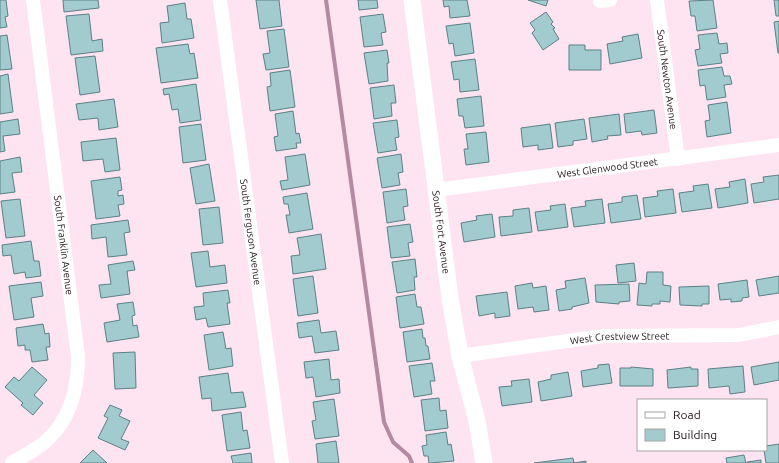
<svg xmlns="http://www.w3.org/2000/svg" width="779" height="463" font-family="Ubuntu,sans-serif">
  <rect width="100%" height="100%" fill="#fee3f1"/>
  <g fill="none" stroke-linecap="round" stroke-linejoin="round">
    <path stroke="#b589a1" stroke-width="4" d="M326,0L384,422L393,442L409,456L412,463"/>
  </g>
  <path fill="#a2cbd0" stroke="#5a8185" d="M0,0H6L8,16L5,17L7,27L0,28Z
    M63,0H98L99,8L64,12Z
    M256,0H279L282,26L260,29Z
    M358,0H377L378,8L359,10Z
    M443,0H467L470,16L450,18L449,6L444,7Z
    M528,0H548L546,6Z
    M713,0L717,28L697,31L695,16H691L689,1Z
    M774,0H779V16H776Z
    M185,3L187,19H191L194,38L162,43L160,23L169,22L167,6Z
    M546,12L553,22L551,24L555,28L553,29L559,39L543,50L532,33L535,30L530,23Z
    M89,14L92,41L102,39L103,51L71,55L66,16Z
    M383,14L386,32L381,33L383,45L364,47L360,17Z
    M779,21V53H778L774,22Z
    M470,23L474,53L455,56L453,43L449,44L446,26Z
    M284,29L289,67L266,70L263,54L270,53L267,31Z
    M717,33L719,44L727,43L728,53L720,54L722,63L698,66L695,50L700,49L698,35Z
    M638,34L642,58L610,64L607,44L623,41L622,37Z
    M7,35L12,69L0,70V36Z
    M188,44L190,54L194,53L198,78L161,83L156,48Z
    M569,45H585V50H601V70H569Z
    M387,50L389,63H387L388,81L369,84L364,53Z
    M95,56L100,92L80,95L75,58Z
    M475,59L479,90L460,92L459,79L454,80L451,62Z
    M722,67L724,76H730L732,84L724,85L726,97L707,100L705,85L700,86L698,70Z
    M290,70L295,107L270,111L267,87L271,86L270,73Z
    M8,74L13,112L0,114V76Z
    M196,84L201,120L180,123L178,109L172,110L169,94L164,95L163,89Z
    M394,85L396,103H391L392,116L374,119L370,88Z
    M481,96L484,126L465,128L463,116H459L457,99Z
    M114,99L118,127L99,130L98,118L79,120L76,104Z
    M727,102L731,133L707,137L705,121L710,120L708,105Z
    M654,110L657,133L642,135L641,131L626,133L624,114Z
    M293,111L296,134L299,133L301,143H296L297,148L276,151L274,137L278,136L275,114Z
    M619,114L621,135L607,136L608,139L592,142L589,118Z
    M18,119L20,134L3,136L5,151L0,152V122Z
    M584,119L587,139L573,141V145L558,147L555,123Z
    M397,120L399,137L395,138L397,150L378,153L373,123Z
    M201,124L206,160L183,163L179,127Z
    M550,124L553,148L538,150V145L523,147L521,128Z
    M486,132L489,162L466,165L464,149H468L466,134Z
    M116,138L120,170L105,172L103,159L83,161L81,142Z
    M305,154L310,185L282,190L280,181L288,180L285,157Z
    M401,154L403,172L398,173L400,185L382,188L377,158Z
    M20,157L22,172L12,173L15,192L0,194V161Z
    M209,164L215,201L196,204L190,168Z
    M779,175V199L754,203L751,184L764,182L763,177Z
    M120,177L122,190L118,191V196L123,195L124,204L118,205L120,216L96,219L91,181Z
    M745,179L748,203L718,208L715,189L730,187L729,182Z
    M708,184L712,208L682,212L679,193L694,191L693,186Z
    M406,189L408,206L403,207L405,220L387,223L383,192Z
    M673,189L676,213L645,217L643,198L658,196L657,191Z
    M307,193L313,229L289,233L286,215H290L288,204H284L283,197Z
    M637,195L641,219L611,223L608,204L622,202V197Z
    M20,199L25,236L6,238L1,201Z
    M602,199L605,223L574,227L571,208L586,206L585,201Z
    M565,204L568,227L538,231L535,212L551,210L550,206Z
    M219,207L223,243L203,245L199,209Z
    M529,208L532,232L501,236L499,217L513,216V210Z
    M492,214L495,237L464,242L461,223L477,220L476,216Z
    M128,220L130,232L124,233L127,255L108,257L106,237L92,239L91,225Z
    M410,224L413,242L408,243L410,256L391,258L387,227Z
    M321,234L326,269L293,274L291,256L300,255L297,238Z
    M31,241L34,261H39L41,276L26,278L25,272L14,274L11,255L3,256L2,245Z
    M208,251L210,267L225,265L227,283L196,287L191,253Z
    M415,259L417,277H414L415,290L397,293L392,262Z
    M133,261L135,270L127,271L130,294L101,298L99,285L111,284L108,265Z
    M634,263L636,281L618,283L616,265Z
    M647,272H663V285L671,286L670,302L660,301V304H652V306L637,305L639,283L646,284Z
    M313,276L318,313L298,316L293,279Z
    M779,276V293L759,296L756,280Z
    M585,278L589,303L572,307V309L559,311L556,290L566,288L565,281Z
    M747,280L749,297L742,298V301L731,302V299L720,300L718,284Z
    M41,282L43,296L31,298L34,317L14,320L9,286Z
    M532,283L533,288L546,286L549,310L534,312L533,307L518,309L515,286Z
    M629,284L630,301L619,302V304L596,302L595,285Z
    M709,286V304H702V306L680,305L679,287Z
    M228,290L230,303H227L230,324L208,327L206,318L196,320L194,307L204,306L203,293Z
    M507,292L510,316L495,318V313L479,316L476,296Z
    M415,294L417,307H421L424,324L400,328L396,297Z
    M133,302L135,315L132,316L133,326L137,325L139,337L107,342L104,323L120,320L117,304Z
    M319,320L321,333L336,331L339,350L315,353L312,336L299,338L297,323Z
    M43,324L45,334L49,333L50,347H46L48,360L32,362L30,350H25V345L18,346L16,328Z
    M422,329L423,338H425L426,346H428L430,359L407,362L403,332Z
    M223,332L226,349L231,348L233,366L209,370L204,335Z
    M135,352L136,388L115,389L113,353Z
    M329,359L331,380L339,379L340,393L316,397L313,377L306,378L304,362Z
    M779,362V380L754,385L751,367Z
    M432,363L435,381H430L432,394L414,397L409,366Z
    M609,364L612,383L583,387L581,371L598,368V365Z
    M743,366L745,392L730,394L729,386L709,388L708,369Z
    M32,367L47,380L34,395L43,403L33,415L21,405L23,403L5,387L14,377L19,381Z
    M631,367L653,369V386H620V368H631Z
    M691,367V369H698V386L668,388L667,370Z
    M568,372L572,396L541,401L538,382L551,379V375Z
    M228,373L231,393L243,392L246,407L212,411L211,398L202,399L199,377Z
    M529,379L532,402L502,406L499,387L512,386L511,381Z
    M439,398L440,411L446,410L448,428L425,431L421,400Z
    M334,399L339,436L315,439L312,421L316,420L313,402Z
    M110,405L122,410L119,416L130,421L121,439L129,442L125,450L98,438L108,418L104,416Z
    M241,412L243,431L247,430L250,448L227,451L222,415Z
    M446,432L448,445L451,444L454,461L429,463L428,456H424L422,446L427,445L426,435Z
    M336,441L339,463H318L316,444Z
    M779,444V463H766L764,450H766V446Z
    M93,450L107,463H80Z
    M251,453L252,463H233L231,456Z
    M744,455L746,463H727L726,458Z
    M573,458L574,463L586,461V463H534Z
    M761,460V463H747V462Z"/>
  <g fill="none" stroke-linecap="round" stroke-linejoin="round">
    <g stroke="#fff" stroke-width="14">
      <path id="s1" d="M220,0L282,463"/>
      <path id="s2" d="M657,0L678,159"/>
      <path d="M600,1L610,0"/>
      <path id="s3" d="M436,190L779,145"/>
      <path id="s4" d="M460,356L603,336L739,335L779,327"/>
      <path d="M12,463C23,456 36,450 46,441C70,420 78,388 78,357L33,0"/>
    </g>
    <path stroke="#fff" stroke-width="17" id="s5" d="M412,0L450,298L460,356L477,421L484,463"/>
  </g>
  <g text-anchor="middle" stroke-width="4" stroke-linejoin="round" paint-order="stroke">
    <g font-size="10" fill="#21161c" stroke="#fff">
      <text dy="4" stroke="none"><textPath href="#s2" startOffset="80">South Newton Avenue</textPath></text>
      <text dy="4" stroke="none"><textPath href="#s3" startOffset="173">West Glenwood Street</textPath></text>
      <text dy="4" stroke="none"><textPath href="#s1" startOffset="234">South Ferguson Avenue</textPath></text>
      <text dy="4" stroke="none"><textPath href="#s5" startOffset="234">South Fort Avenue</textPath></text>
      <text transform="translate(64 245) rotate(83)" y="4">South Franklin Avenue</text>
      <text dy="4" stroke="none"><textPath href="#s4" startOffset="161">West Crestview Street</textPath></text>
    </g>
  </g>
  <rect x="637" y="399" width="130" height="52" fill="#ffffff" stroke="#a6a2a4"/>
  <rect x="645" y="412" width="20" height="6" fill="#ffffff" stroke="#a6a2a4"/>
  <text x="673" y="419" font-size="12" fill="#21161c">Road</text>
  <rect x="645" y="429" width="20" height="12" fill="#a2cbd0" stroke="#a6a2a4"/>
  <text x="673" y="439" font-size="12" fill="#21161c">Building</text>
</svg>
